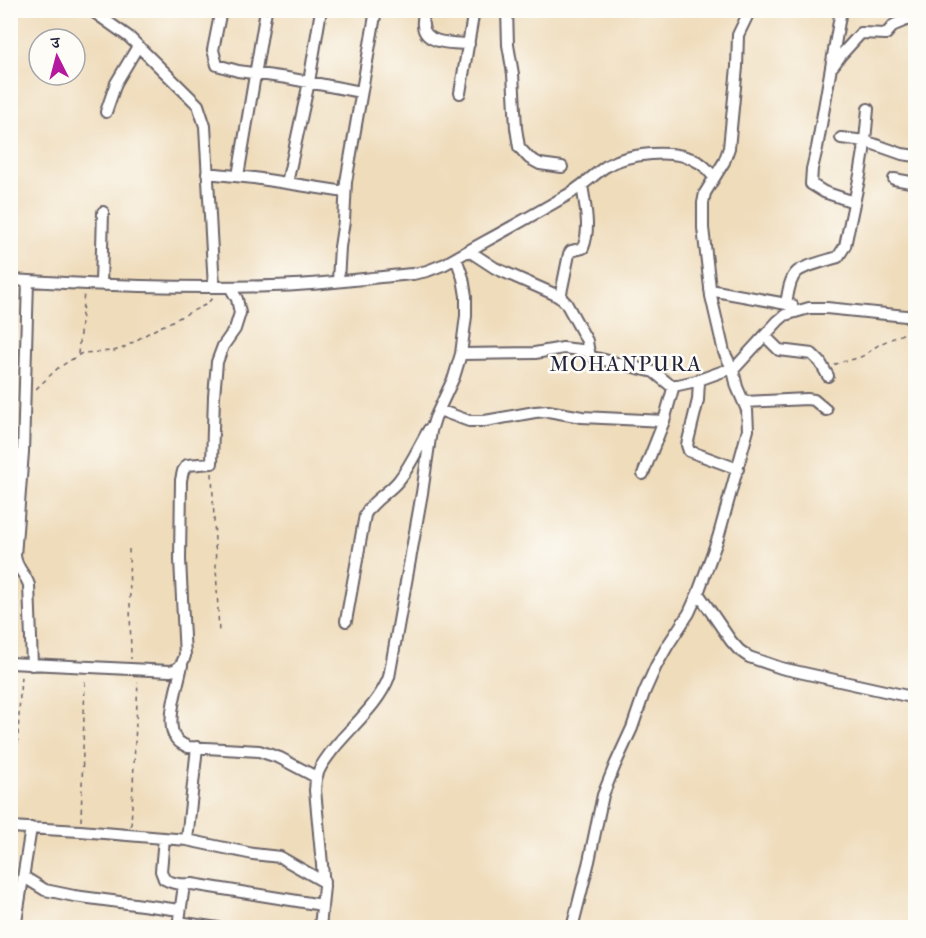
<svg xmlns="http://www.w3.org/2000/svg" width="926" height="938" font-family="'IM FELL French Canon','Noto Serif Devanagari',serif">
  <rect width="100%" height="100%" fill="#fdfcf7"/>
  <filter id="ink" filterUnits="userSpaceOnUse"><feTurbulence type="fractalNoise" baseFrequency=".0167" numOctaves="2"/><feDisplacementMap in="SourceGraphic" scale="12" xChannelSelector="R" yChannelSelector="G"/><feConvolveMatrix kernelMatrix="1 2 1 2 8 2 1 2 1" color-interpolation-filters="sRGB"/></filter>
  <filter id="wash" filterUnits="userSpaceOnUse"><feTurbulence type="fractalNoise" baseFrequency=".008" numOctaves="4" result="noise"/><feDisplacementMap in="SourceGraphic" scale="24" xChannelSelector="R" yChannelSelector="G"/><feGaussianBlur stdDeviation="1.35" result="paint"/><feColorMatrix in="noise" values="0 0 0 0 0 0 0 0 0 0 0 0 0 0 0 0 0 1.4 0 .05"/><feComposite in="paint" operator="in"/></filter>
  <g filter="url(#wash)">
    <rect width="100%" height="100%" fill="#efdcbb"/>
  </g>
  <g filter="url(#ink)">
    <g fill="none" stroke-linecap="round" stroke-linejoin="round">
      <g stroke="#6a6368" stroke-width="14">
        <path id="minor" d="M91,10L129,37L198,105L205,126L214,287
          M221,10L213,50L217,65L238,71L287,78L361,92
          M425,10C424,15 422,21 423,25C424,45 455,43 469,44
          M507,10L508,45L513,74L516,128L519,147L529,158L540,164L562,167
          M841,10L817,148L812,169L811,184L824,192L854,202
          M833,66L841,55L861,33L886,34L894,25L916,16
          M460,93L474,10
          M106,112L116,83L138,46
          M841,138L865,141L902,154L916,156
          M207,173L254,178L345,192
          M238,176L266,10
          M894,179L916,183
          M287,183L309,82L321,10
          M469,251L495,268L554,294L562,299L566,303L587,341L589,354L592,357L654,372L670,385H678L696,381L732,368
          M10,280C97,285 184,289 272,286C319,285 366,278 413,274L427,271L445,264C484,242 525,220 564,197C579,189 591,177 605,167C627,153 675,148 698,162C705,165 709,172 714,177
          M28,281L23,452L15,556C17,570 25,573 29,585L32,665
          M338,281L340,247L344,221L346,182L376,10
          M101,284L103,212
          M710,290L792,305
          M560,298L569,254L571,251L583,248C591,228 585,206 582,185
          M786,304C788,294 789,279 797,272C803,266 829,260 838,257L845,246L860,175L864,151L868,109
          M765,336L779,350L812,354L820,362L828,376
          M461,354L535,353L563,348L589,351
          M733,370L778,321L785,315L809,308H826L916,317
          M699,380L698,400L687,445L689,451L738,469
          M744,402L807,399L814,400L826,410
          M439,410L469,421H485L535,412L548,411L582,417L664,421
          M643,474L664,421L674,385
          M698,593L731,641L739,650L749,657L781,668L916,698
          M346,621L365,515C372,500 389,493 399,480C411,465 419,446 429,429
          M10,663L170,671C179,670 182,664 185,656L180,560L181,480L183,471L187,465L212,463L214,396L217,362L223,346L235,329L240,313L237,299L230,287
          M182,665C179,682 166,719 174,735C177,742 182,744 188,747L259,751L280,758L316,777
          M10,827L80,831L187,840L253,854L280,857L324,882
          M164,838L161,871L164,879C173,884 182,885 192,884L322,905
          M187,840L197,747
          M24,877L45,890L74,896L180,910
          M178,922L218,928
          M15,928L31,828
          M178,928L184,885
          M320,928L324,886L315,790C316,785 315,780 317,776C319,767 326,759 331,752C350,727 378,706 389,677L422,493L431,431L435,418L454,377L461,354L466,316V296L463,278L456,258
          M572,928L589,861L603,795L615,765L632,728L644,693L656,666L668,645L689,613L698,593L718,538L748,430L747,410L737,387L733,370L724,352L711,296L703,228V203L705,193L724,162L729,148L737,67L738,35L750,10"/>
      </g>
      <path stroke="#6a6368" stroke-width="1.5" stroke-dasharray="4.5 4.5" stroke-linecap="butt" d="M78,354L84,293
        M834,365C842,361 849,361 857,358C867,356 873,347 882,343C893,338 903,335 913,327
        M36,389L58,368L82,353L114,351L123,348L152,331L207,304L213,297
        M212,473L219,634
        M129,549L131,659
        M14,816L21,674
        M81,821L85,679
        M131,826L138,681"/>
      <use href="#minor" stroke="#fff" stroke-width="10"/>
    </g>
  </g>
  <g text-anchor="middle" stroke-width="5" stroke-linejoin="round" paint-order="stroke">
    <g font-size="21" letter-spacing="1.5" fill="#22223b" stroke="#fdfcf7">
      <text x="626" y="371">MOHANPURA</text>
    </g>
  </g>
  <rect width="926" height="938" fill="none" stroke="#fdfcf7" stroke-width="36"/>
  <g transform="translate(57 57) rotate(354)"><circle r="28" fill="#fdfcf7" stroke="#a5a5ac" stroke-width="1.5"/>
  <path d="M0-4.5L10 22L0 15L-10 22Z" fill="#b5179e"/>
  <text y="-9" font-size="16" font-weight="bold" text-anchor="middle" fill="#22223b">उ</text>
  </g>
</svg>
